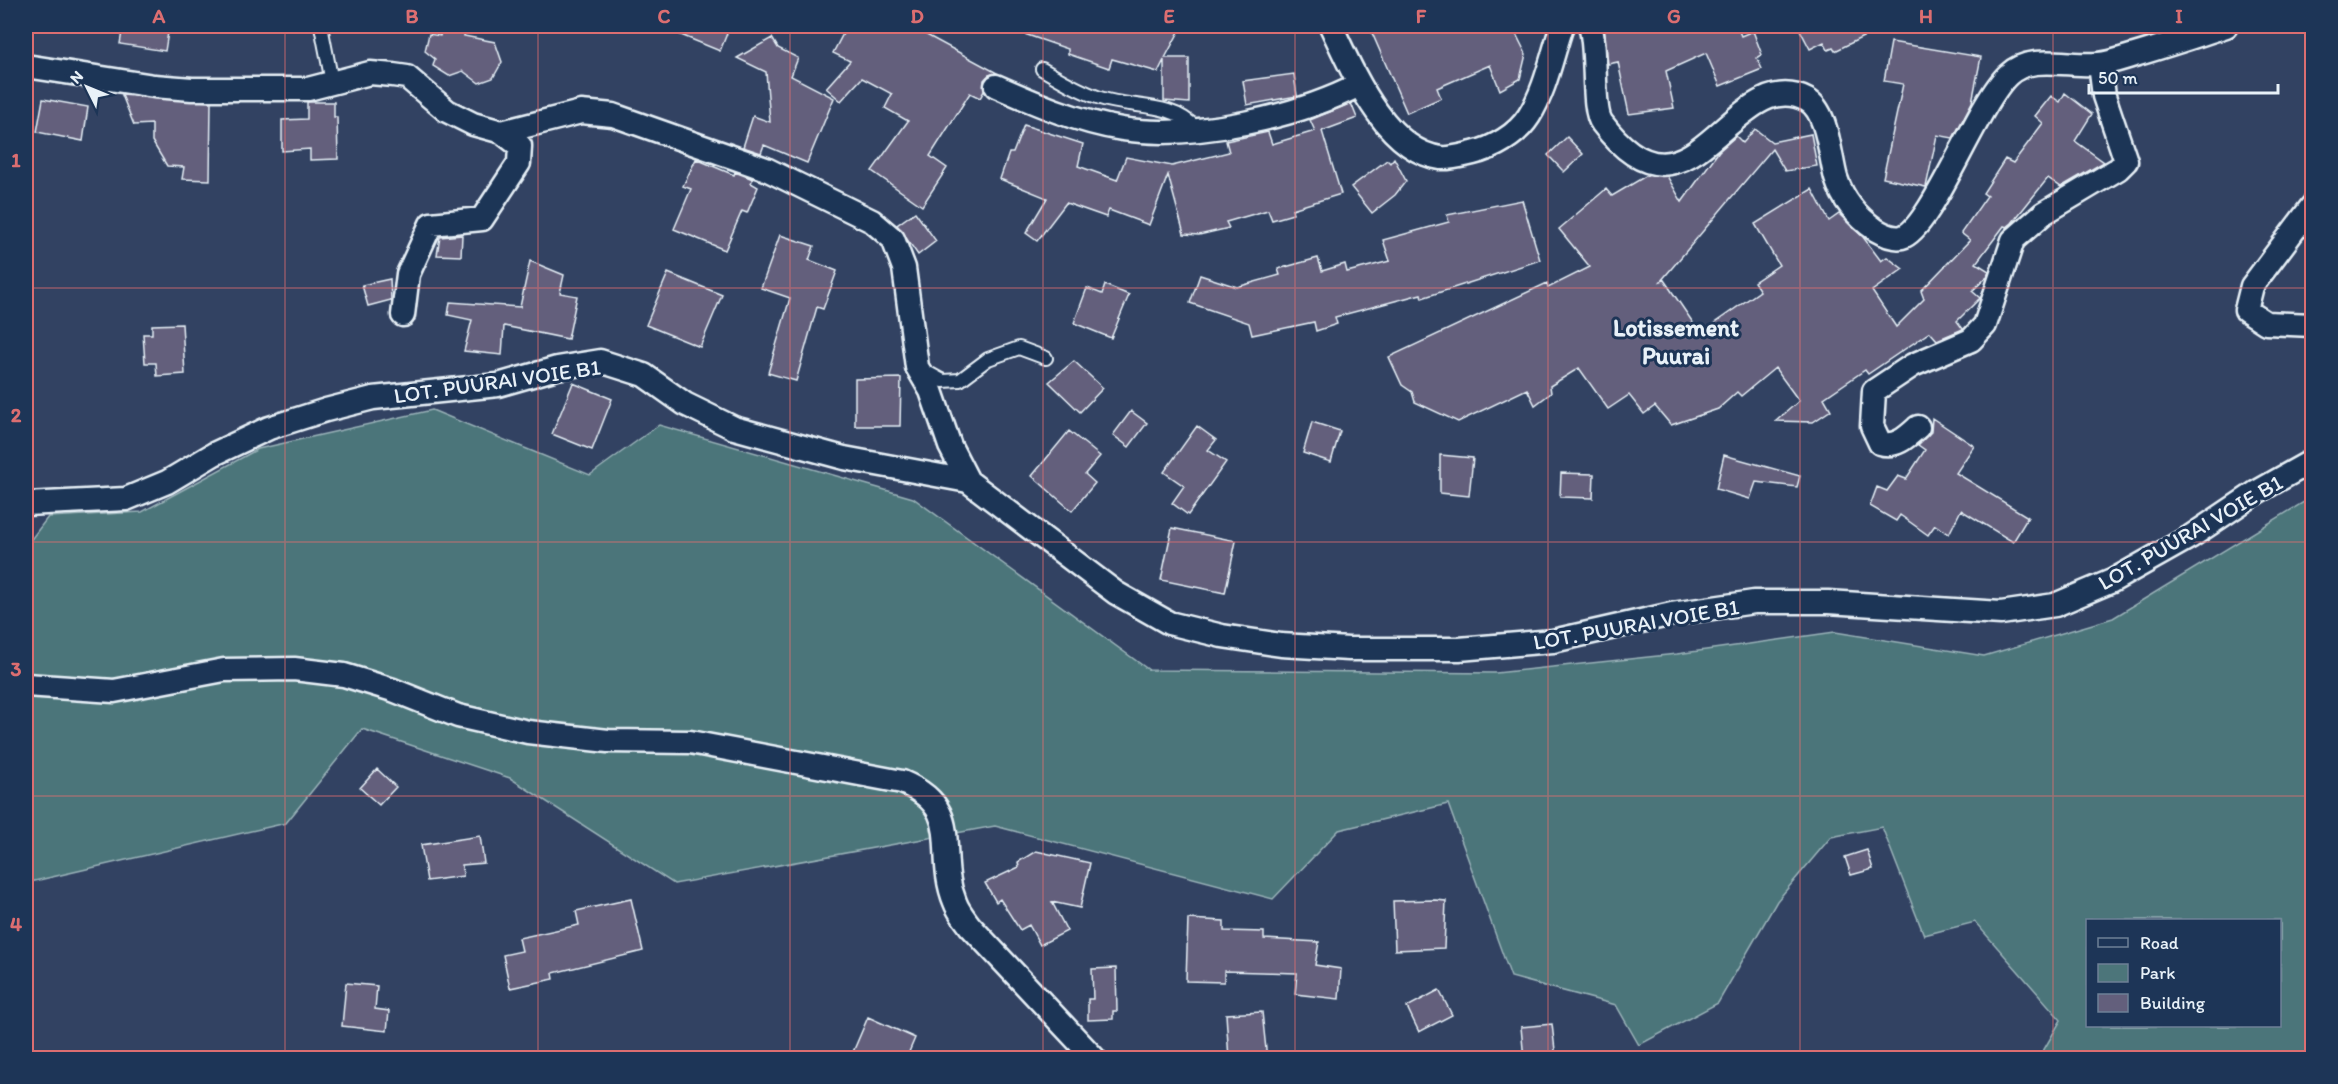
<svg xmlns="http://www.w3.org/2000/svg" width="2338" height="1084" font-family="Itim,sans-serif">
  <rect width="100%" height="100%" fill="#324262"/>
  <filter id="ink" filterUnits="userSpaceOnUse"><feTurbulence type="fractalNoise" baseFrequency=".0167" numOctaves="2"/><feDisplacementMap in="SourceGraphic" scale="12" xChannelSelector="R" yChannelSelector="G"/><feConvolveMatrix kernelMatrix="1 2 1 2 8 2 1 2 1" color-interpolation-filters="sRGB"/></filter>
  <g filter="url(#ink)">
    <path fill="#4c757a" stroke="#9ab3b9" stroke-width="1.5" fill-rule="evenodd" d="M432,410L590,475L659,425L913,498L1149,670L1496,673L1677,654L1835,632L1984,656L2113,618L2312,497V1058H2039L2061,1020L1975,922L1924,935L1882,827L1831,837L1777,901L1718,1003L1639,1045L1616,1005L1511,977L1448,804L1339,830L1273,899L995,826L674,884L510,778L362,729L286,823L26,883V546L48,517L142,512L258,449ZM2088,920H2280V1026H2088Z"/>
    <path fill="#635f7c" stroke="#e8f1f8" stroke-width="1.5" d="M123,26H169L165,51L120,44Z
      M442,26H466L464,36L495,42L502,62L493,78L479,83L463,71L449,76L433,66L435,59L425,51L429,34L440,36Z
      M659,26H730L720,51Z
      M847,26H875L893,32L896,26H910L997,73L989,75L984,80V91L980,98L970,93L930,156L947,168L922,206L872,171L908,121L885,108L892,94L862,78L841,101L826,88L850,61L833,53Z
      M1011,26H1182L1165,58H1189V103L1164,101V60L1158,72L1112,59L1109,68L1068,54V49L1010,29Z
      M1369,26H1512L1526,54L1520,79L1500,90L1490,65L1437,88L1441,98L1407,113Z
      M1612,26H1737L1741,36L1753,31L1762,55L1757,58L1762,69L1720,86L1706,53L1666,71L1674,108L1629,114L1618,62L1608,64L1604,28H1612Z
      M1798,26H1885L1835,51L1833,48L1828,50L1824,42L1810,49Z
      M772,38L778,48L798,58L791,76L834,98L807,163L764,145L761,153L743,147L753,116L770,122L766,72L737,58Z
      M1891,42L1981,57L1972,102L1953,138L1937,135L1926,187L1883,178L1903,84L1884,81Z
      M1294,74L1297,96L1247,105L1243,81Z
      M2065,93L2092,114L2075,141L2104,162L2061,187L2048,178L2012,223L2007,227L2004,226L1976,263L1989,271L1987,277L1972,291L1980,298L1957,321L1963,329L1937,340L1930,332L1868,374L1865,370L1824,398L1831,410L1813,422L1776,421L1799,401L1775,368L1741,396L1737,392L1718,409L1671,425L1655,406L1644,414L1629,395L1608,409L1579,368L1550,386L1551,393L1535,405L1527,389L1458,422L1415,402L1412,392L1402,385L1389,357L1547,283L1548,288L1590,267L1559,229L1606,189L1612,196L1649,174L1667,176L1682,202L1719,151L1736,136L1743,143L1755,129L1772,142L1811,134L1817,166L1785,171L1772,149L1661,281L1664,280L1700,333L1760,291L1754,282L1779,265L1755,224L1812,189L1829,221L1839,214L1863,237L1881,261L1887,257L1903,269L1872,291L1896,327L1924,299L1921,291L1970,240L1961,233L1987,196L1983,193L2005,159L2013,163L2043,123L2035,116L2051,96L2060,102Z
      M122,95L211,102L210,180L182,179L184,167L167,166L152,141V124L134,125Z
      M43,99L88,107L83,141L37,132Z
      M307,102H334V117H337L338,159L310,160V149L282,151V120L307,119Z
      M1351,103L1357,118L1322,131L1341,194L1292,209L1293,214L1272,220L1268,210L1226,222L1229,228L1199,235L1184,234L1168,175L1149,225L1109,210L1106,217L1066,203L1037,241L1026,233L1047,198L1000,179L1009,153H1013L1024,125L1083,144L1078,166L1117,180L1126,157L1172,166L1229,152L1226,141L1268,132L1272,144L1315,131L1310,120Z
      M1567,137L1583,154L1564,172L1548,155Z
      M1394,158L1406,181L1395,195L1372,213L1351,187L1387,160L1390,163Z
      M696,159L734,175L735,172L753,179L751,183L758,187L747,213L742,211L725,250L674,229L691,189L683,186Z
      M1522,200L1540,260L1422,298L1421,294L1335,317L1337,324L1316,331L1314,322L1252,335L1249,323L1190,303L1200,275L1237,287L1280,275L1278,269L1318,258L1322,271L1345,264L1347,272L1390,261L1383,240L1449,222L1447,215Z
      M915,212L936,241L918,255L897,225Z
      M462,235L461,256L437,255L440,237Z
      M780,235L814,246L809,260L837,271L823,309L817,307L796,381L768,373L790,298L761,288Z
      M530,261L564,275L560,293L577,296L568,339L504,326L502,355L464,351L472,320L448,315L450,302L520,307Z
      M668,273L722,295L700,347L646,325Z
      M390,279L391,300L368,306L362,285Z
      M1105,285L1129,295L1111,338L1074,323L1087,288L1102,294Z
      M182,324L185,374L157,376L156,363H145L143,334H152V325Z
      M1074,361L1103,388L1080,412L1049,382Z
      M901,378L900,426H855V379Z
      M573,383L612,399L592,450L552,434Z
      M1131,411L1147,423L1129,447L1113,435Z
      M1932,418L1974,446L1956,473L2028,517L2013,542L1961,510L1949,534L1935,525L1928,535L1900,515L1896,521L1870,506L1877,487L1887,491L1898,476L1906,479L1925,450L1918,445L1931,432Z
      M1312,422L1340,431L1331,462L1303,453Z
      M1197,426L1216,440L1208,450L1226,462L1188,515L1172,503L1184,486L1164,472Z
      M1069,431L1100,456L1085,474L1095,483L1072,511L1032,476Z
      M1440,455L1473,458L1469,496L1440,493Z
      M1724,455L1800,476L1797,487L1756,482L1750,499L1716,489Z
      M1561,473L1594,474L1593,498L1560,497Z
      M1172,528L1236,541L1225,593L1161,580Z
      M377,769L396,787L379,805L360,788Z
      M480,836L484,863L462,865L463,876L427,881L421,845Z
      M1867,850L1873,869L1851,875L1845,857Z
      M1036,851L1090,863L1080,908L1052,902L1067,931L1040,945L1029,925L1020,930L1000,899L996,902L985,883L1019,867L1018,862Z
      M631,899L643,951L553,973L554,979L510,988L503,955L522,951L519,938L579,925L576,911Z
      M1435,900L1446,901L1444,948L1395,950L1393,901Z
      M1188,919L1224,921V931L1264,932V939L1319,942L1315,965L1341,969L1339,999L1295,994L1297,973L1224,971V982L1186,981Z
      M1116,968L1117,1011H1113V1019L1088,1020V999H1093L1092,969Z
      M346,983L377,986L375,1009L389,1011L387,1031L342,1026Z
      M1439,990L1452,1015L1419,1032L1407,1007Z
      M1262,1012L1267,1059H1229L1226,1014Z
      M868,1017L915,1038L906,1059H850Z
      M1552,1024L1556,1059H1524L1521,1027Z"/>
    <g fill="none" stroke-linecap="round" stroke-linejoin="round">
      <g stroke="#e8f1f8" stroke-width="16">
        <path id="service" d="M321,26L332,82
          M1042,69C1061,80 1079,91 1100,98C1133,109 1171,101 1196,128
          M923,370L943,381L960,380L988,359L1019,348L1046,358"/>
      </g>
      <g stroke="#e8f1f8" stroke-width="27">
        <path id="minor" d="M1331,26C1352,70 1385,151 1441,158C1451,159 1464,155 1473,153C1494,148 1517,135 1529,116C1546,89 1552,55 1562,26
          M1590,26C1598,49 1591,109 1602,123C1691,241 1732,61 1807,100C1828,111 1830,158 1836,178C1843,200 1857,217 1876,230C1883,234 1893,239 1902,237C1931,229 1977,104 2008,75C2031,53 2069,67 2099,64C2110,63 2121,59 2131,56C2163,47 2195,36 2226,26
          M26,66L154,86L192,89H308L370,73L393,75L407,77L447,111L473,124L502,132
          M996,86C1037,104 1078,122 1122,129C1193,140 1297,117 1359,85
          M2312,206L2252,286L2246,310L2266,323L2312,325
          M403,315L408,274L431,224L482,219L519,163L520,146L502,132L581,112L613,115L766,169L872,221L893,239L904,268L917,367L931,391L950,446L968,481
          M1918,427C1907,437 1896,448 1880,443L1872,426L1874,391L1913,365L1971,340L1985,325L2013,240L2044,213L2118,169L2126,161L2104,96L2100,64
          M26,504L126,499L167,482L214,454L269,428L326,410L373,398L498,385L557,368L600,361L644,375L685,404L734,428L844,458L968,481L1116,593L1169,623L1222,636L1281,645L1349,649H1459L1553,641L1672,614L1754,602H1828L2001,613L2055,605L2112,581L2190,537L2257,492L2312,461
          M26,685L114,691L224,670L294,669L344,675L393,690L458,716L528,732L608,741L690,742L902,782C967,809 934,852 955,902C958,911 965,919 970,926L1094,1058"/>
      </g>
      <use href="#service" stroke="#1d3557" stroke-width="12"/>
      <use href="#minor" stroke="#1d3557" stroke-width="22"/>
    </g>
  </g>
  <path fill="none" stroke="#dc6e71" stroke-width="1.5" stroke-opacity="0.55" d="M285,26V1058M538,26V1058M790,26V1058M1043,26V1058M1295,26V1058M1548,26V1058M1800,26V1058M2053,26V1058M26,288H2312M26,542H2312M26,796H2312"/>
  <g text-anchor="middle" stroke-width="6" stroke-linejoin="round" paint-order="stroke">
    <g font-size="22" fill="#e8f1f8" stroke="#1d3557">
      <text transform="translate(497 381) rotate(-8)" y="8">LOT. PUURAI VOIE B1</text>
      <text transform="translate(2190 532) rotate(-30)" y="8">LOT. PUURAI VOIE B1</text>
      <text transform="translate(1636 624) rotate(-10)" y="8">LOT. PUURAI VOIE B1</text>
    </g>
    <g font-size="24" font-weight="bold" fill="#e8f1f8" stroke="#1d3557">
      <text x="1676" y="336">Lotissement<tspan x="1676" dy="28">Puurai</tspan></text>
    </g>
  </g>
  <rect width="2338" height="1084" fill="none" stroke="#1d3557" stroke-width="66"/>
  <rect x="2086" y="919" width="195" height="108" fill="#1d3557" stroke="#6e8097" stroke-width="1.5"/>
  <rect x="2098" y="938" width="30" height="9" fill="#1d3557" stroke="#6e8097" stroke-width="1.5"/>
  <text x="2140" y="949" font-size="18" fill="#e8f1f8">Road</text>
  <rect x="2098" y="964" width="30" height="18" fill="#4c757a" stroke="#6e8097" stroke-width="1.5"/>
  <text x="2140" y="979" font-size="18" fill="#e8f1f8">Park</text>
  <rect x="2098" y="994" width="30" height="18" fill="#635f7c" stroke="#6e8097" stroke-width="1.5"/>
  <text x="2140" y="1009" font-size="18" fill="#e8f1f8">Building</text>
  <g transform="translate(87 87) rotate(313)" stroke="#1d3557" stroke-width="4.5" paint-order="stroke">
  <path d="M0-4.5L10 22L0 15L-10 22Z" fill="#e8f1f8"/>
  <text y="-9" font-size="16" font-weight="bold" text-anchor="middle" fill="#e8f1f8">N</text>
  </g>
  <path d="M2089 84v9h189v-9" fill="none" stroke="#e8f1f8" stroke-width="3"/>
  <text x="2098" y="84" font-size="18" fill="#e8f1f8" stroke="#1d3557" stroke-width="4.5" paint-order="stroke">50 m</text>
  <rect x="33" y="33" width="2272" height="1018" fill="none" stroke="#dc6e71" stroke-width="2"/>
  <g font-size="20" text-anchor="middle" font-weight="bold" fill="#dc6e71">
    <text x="159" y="23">A</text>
    <text x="412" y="23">B</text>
    <text x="664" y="23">C</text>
    <text x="917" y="23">D</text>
    <text x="1169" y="23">E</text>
    <text x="1421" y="23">F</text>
    <text x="1674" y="23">G</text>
    <text x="1926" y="23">H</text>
    <text x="2179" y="23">I</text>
    <text x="16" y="167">1</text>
    <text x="16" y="422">2</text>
    <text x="16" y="676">3</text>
    <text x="16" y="931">4</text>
  </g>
</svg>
